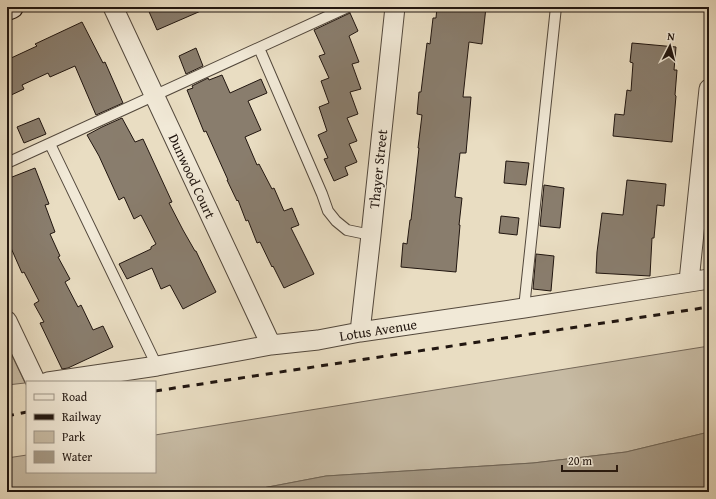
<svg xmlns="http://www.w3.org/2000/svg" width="716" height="499" font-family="'Gentium Book Plus',serif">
  <rect width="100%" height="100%" fill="#e9ddc2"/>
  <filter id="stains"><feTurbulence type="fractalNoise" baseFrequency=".005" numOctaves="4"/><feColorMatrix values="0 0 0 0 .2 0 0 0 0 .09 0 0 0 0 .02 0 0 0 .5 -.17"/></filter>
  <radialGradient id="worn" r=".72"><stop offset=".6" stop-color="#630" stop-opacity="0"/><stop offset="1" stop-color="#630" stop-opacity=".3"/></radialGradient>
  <path fill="#c7bba4" stroke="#74685a" d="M7,345L25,383L7,385Z
    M709,346V432L626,452L533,463L326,476L242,492H7V458L27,455V472H155V435Z"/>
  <path fill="#a59985" stroke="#706556" d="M709,432V492H242L326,476L533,463L626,452Z"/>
  <path fill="#897d6d" stroke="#211610" d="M147,7H210L157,30Z
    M437,7H486L482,44L469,42L466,69L463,97H471L466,153H460L455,197L462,198L459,225H460L456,272L401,267L403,243L407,244L410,220H411L419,148H418L422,115L417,114L419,92H421L427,43L430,44L433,18H436Z
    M350,13L358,31L349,36L359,62L352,64L361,89L350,92L358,114L347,118L357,141L349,144L357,162L345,167L348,175L334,181L324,159L328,158L318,135L327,131L319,107L329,103L321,81L329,78L319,56L325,54L314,30Z
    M82,22L103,63L105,62L123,103L96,115L75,66L50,77L48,73L22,85L24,89L7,97V54L9,59L37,46L35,44Z
    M632,43L676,47L674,70H677L675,95L676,96L672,142L613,136L615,114L624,115L627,90L631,91L633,63L630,62Z
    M196,48L203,66L186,74L179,56Z
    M222,75L230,93L261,79L267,93L248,101L261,130L245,137L257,165L259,164L272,189L274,188L284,211L292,208L299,225L291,228L314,274L284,288L273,266L272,267L260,242L257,243L248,220L246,221L238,200L237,201L227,180H228L206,131L204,132L187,90L193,88L192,86L208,78L209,80Z
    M39,118L46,134L24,143L17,127Z
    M122,118L135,142L143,139L172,202L169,203L183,230L195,251H196L206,272L216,292L183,309L170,285L161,289L152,268L127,279L119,264L151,249V247L156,244L141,215L134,219L124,197L119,200L99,156L87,135L102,127Z
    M506,161L529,163L526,185L504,183Z
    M35,168L49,204L45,205L55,232L50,234L60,256L58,257L70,279L65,282L78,307L81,305L93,330L103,326L113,347L68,368L62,369L40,323L44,322L34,304L39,301L24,272L22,273L11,248L7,250V179Z
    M627,180L666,184L664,206L657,205L654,238H652L650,276L596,273L597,252L602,213L623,215Z
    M544,185L564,188L560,228L540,226Z
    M501,216L519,218L517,235L499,233Z
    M536,254L554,256L551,291L533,289Z"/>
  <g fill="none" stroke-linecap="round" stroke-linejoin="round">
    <g stroke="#53483c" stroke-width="12">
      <path id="lane" d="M259,48L322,194L328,211L336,221L347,230L371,235
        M50,144L157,366
        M7,163L348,7
        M524,308L556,7"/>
    </g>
    <g stroke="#53483c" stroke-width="21">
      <path id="street" d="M113,7L271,345
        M689,281L709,89
        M7,321L36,382
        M360,332L371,235L395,7
        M48,382L157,366L271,345L318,340L360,332L524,308L709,279"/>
    </g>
    <g stroke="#211610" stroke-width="24">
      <path id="secondary" d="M7,9L12,7"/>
    </g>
    <use href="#lane" stroke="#f1e9d7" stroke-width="10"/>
    <use href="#street" stroke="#f1e9d7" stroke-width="19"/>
    <use href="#secondary" stroke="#f1e9d7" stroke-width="22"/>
    <path stroke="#211610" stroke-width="3" stroke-dasharray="7 7" stroke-linecap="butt" d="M155,391L709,307
      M7,416L27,412"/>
  </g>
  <g text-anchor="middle" stroke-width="3" stroke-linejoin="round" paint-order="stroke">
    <g font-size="14" fill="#211610" stroke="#f1e9d7">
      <text transform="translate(378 169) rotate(-84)" y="5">Thayer Street</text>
      <text transform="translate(192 176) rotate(65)" y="5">Dunwood Court</text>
      <text transform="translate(378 330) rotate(-9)" y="5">Lotus Avenue</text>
    </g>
  </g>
  <rect width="716" height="499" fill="none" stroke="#e9ddc2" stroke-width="24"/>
  <rect x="8" y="8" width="700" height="483" fill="none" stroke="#211610" stroke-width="2"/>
  <rect x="12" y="12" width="692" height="475" fill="none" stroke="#211610"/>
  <rect x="26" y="381" width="130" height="92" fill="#f1e9d7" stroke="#9e9587"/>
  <rect x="34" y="394" width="20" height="6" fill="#f1e9d7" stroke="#9e9587"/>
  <text x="62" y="401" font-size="12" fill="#211610">Road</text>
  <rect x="34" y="414" width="20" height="6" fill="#211610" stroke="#9e9587"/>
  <text x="62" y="421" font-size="12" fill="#211610">Railway</text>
  <rect x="34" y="431" width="20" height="12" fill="#c7bba4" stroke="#9e9587"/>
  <text x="62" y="441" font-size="12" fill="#211610">Park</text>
  <rect x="34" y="451" width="20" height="12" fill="#a59985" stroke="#9e9587"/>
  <text x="62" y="461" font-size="12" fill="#211610">Water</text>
  <g transform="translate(670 46) rotate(6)" stroke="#f1e9d7" stroke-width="3" paint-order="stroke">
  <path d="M0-3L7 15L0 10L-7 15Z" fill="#211610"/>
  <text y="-6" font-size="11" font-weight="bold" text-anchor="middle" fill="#211610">N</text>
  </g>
  <path d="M562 465v6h55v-6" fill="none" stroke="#211610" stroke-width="2"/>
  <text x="568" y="465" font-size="12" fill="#211610" stroke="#f1e9d7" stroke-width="3" paint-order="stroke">20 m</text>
  <rect width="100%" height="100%" filter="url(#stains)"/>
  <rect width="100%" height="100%" fill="url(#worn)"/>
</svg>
